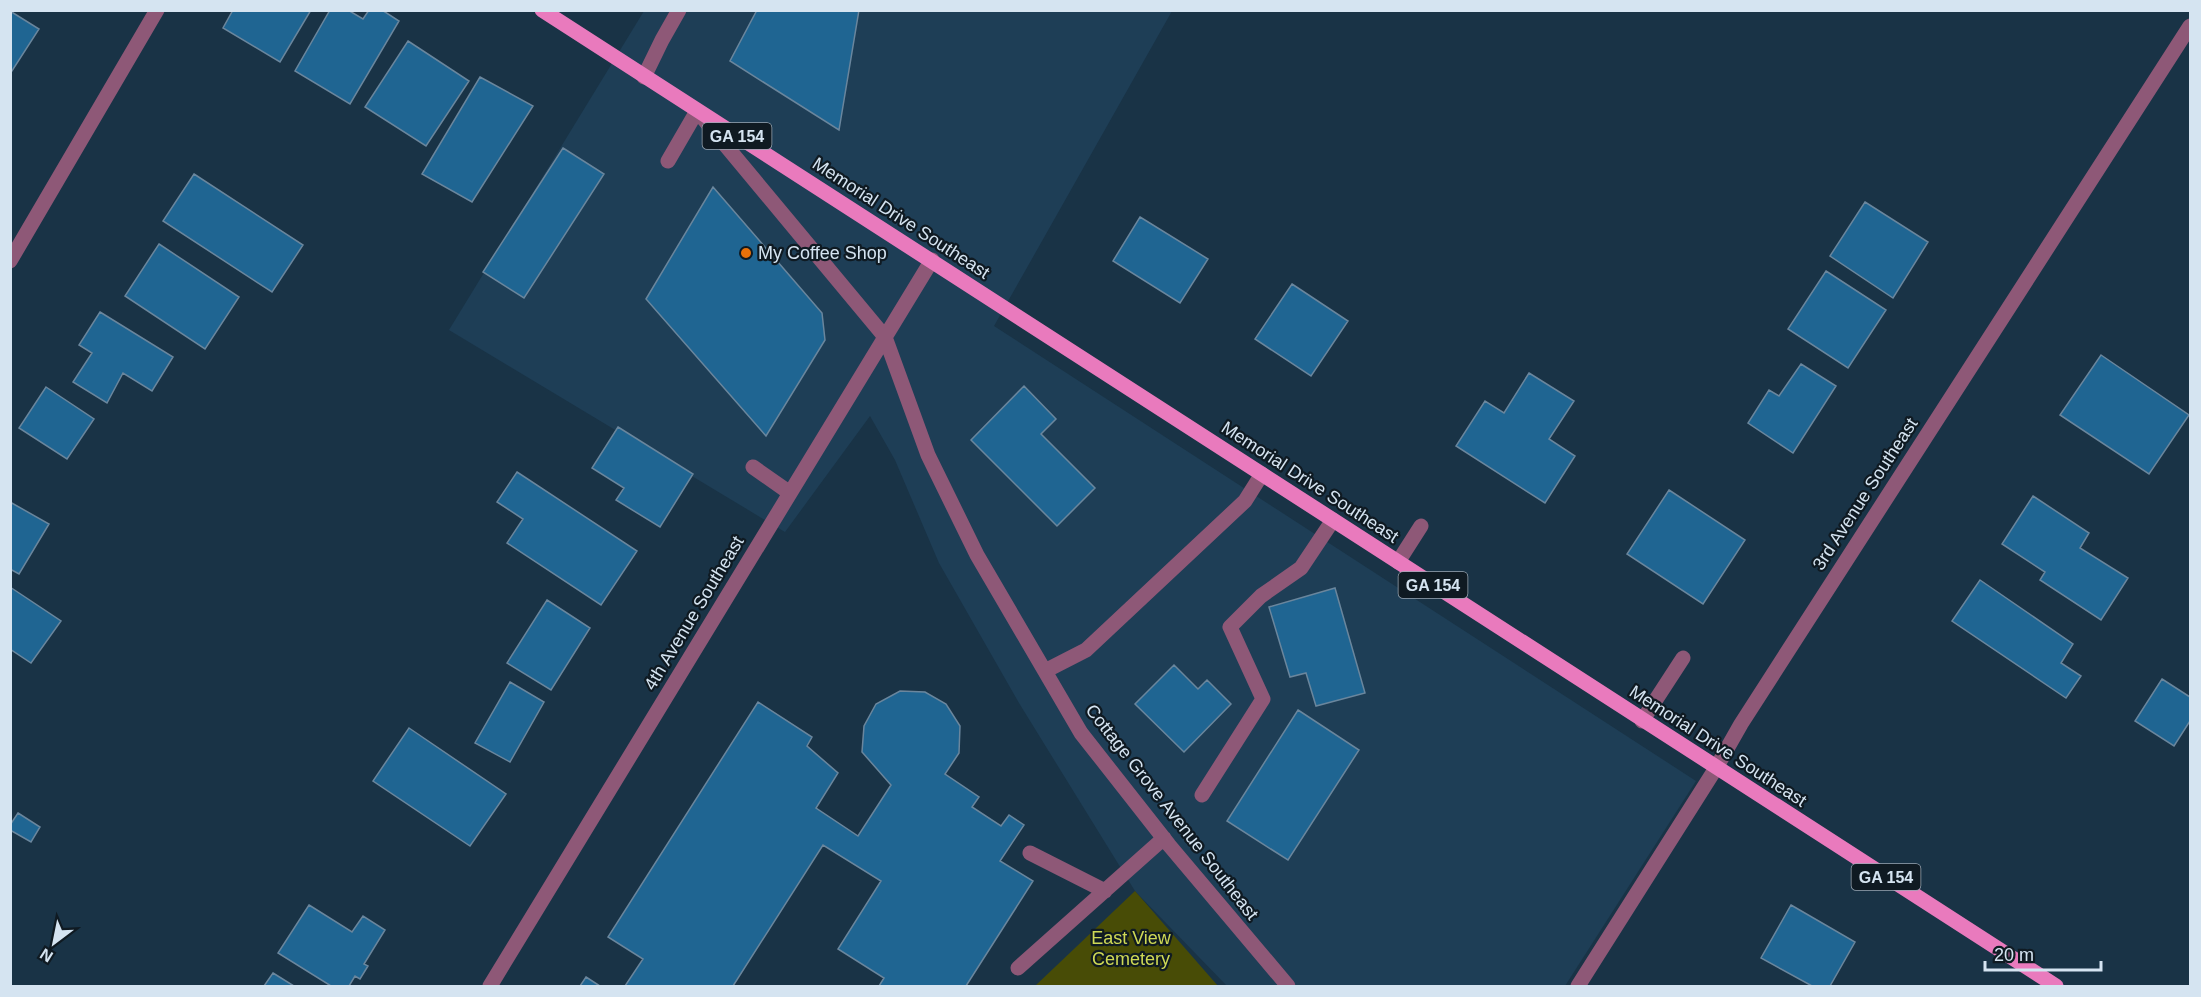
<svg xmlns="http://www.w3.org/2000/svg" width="2201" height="997" font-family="Arial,sans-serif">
  <rect width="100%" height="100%" fill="#193346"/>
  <path fill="#1e3e56" d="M644,11H1172L994,326L1696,781L1565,986H1227L1135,891L1019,703L939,563L895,460L870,416L785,532L449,330Z"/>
  <path fill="#484c06" d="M1135,891L1218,986H1035Z"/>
  <path fill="#1f6592" stroke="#6a869d" stroke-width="1.5" d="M233,10H311L280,62L223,28Z
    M330,10H348L363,19L369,10H382L399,21L350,104L295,71Z
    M757,10H859L839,130L730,61Z
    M10,11L39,29L10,74Z
    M408,41L469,81L426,146L365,107Z
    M480,77L533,106L472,202L422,174Z
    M563,148L604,174L524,298L483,272Z
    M194,174L303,245L272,292L163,221Z
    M713,187L822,313L825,340L766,436L646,299Z
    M1865,202L1928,242L1893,298L1830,256Z
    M1140,217L1208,259L1180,303L1113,261Z
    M159,244L239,297L205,349L125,296Z
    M1826,271L1886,310L1848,368L1788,329Z
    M1292,284L1348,321L1311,376L1255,339Z
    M100,312L173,357L152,391L123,373L107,403L73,382L92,353L79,345Z
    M2101,355L2189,415L2149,474L2060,415Z
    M1801,364L1836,386L1793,453L1748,423L1769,390L1779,396Z
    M1529,373L1574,401L1549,439L1575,456L1545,503L1456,446L1485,401L1504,413Z
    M1024,386L1056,419L1041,434L1095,488L1057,526L971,440Z
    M46,387L94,419L67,459L19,428Z
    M618,427L693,474L660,527L616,500L624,488L592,468Z
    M517,472L637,551L601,605L507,543L523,519L497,502Z
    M1669,490L1745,540L1703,604L1627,554Z
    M2033,496L2089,533L2080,548L2128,578L2101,620L2040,580L2045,572L2002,544Z
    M10,502L49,524L19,574L10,569Z
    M1980,580L2073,644L2061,663L2081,676L2066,698L1952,621Z
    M10,587L61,621L31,663L10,649Z
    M1335,588L1365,693L1316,706L1306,673L1290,677L1269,607Z
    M547,600L590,628L551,690L507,663Z
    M1174,665L1198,689L1207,680L1231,704L1184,752L1135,704Z
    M2162,679L2190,697V721L2174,746L2135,721Z
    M510,682L544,702L510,762L475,743Z
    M900,691L925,692L946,704L960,726L959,753L945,774L979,797L972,807L1001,826L1009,815L1024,825L1000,861L1033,881L966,986H879L884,978L838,949L881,881L823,845L733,986H625L643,959L608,937L758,702L812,737L807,746L838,773L816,808L858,836L891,785L862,752L864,726L876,704Z
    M1298,710L1359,750L1288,860L1227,821Z
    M409,728L506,794L470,846L373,781Z
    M18,813L40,827L31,842L10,830V825Z
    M309,905L352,932L363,916L385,930L364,964L368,966L360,979L355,976L349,986H331L278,953Z
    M1791,905L1855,942L1830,986H1812L1761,958Z
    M273,973L294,986H264Z
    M586,977L600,986H580Z"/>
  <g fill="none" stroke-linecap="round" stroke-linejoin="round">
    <path stroke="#8e5877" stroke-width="15" d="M644,77L662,40L679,10
      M668,161L697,111L885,337L928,455L977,555L1081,733L1169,845L1288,986
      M10,261L157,10
      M753,467L790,493
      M1398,562L1421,526
      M1045,671L1086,650L1245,501L1262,474
      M1642,721L1683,658
      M1202,795L1263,699L1230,627L1261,596L1301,568L1333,520
      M1030,853L1105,891
      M1018,968L1164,838
      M490,986L932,260
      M1578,986L1716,768L1741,724L2190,26"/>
    <path stroke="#e97abd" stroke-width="15" d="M542,10L2056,986"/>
  </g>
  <circle fill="#e8710a" stroke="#0f1a22" stroke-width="2" cx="746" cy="253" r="6"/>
  <g text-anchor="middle" stroke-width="4.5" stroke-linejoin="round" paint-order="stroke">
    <g fill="#0f1a22" stroke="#9aa7b3" stroke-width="1.5">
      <rect x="702.5" y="123" width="69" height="26" rx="4.5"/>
      <rect x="1398.5" y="572" width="69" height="26" rx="4.5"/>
      <rect x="1851.5" y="864" width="69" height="26" rx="4.5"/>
    </g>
    <g font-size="16" font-weight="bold" fill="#d5e4f1">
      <text x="737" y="142">GA 154</text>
      <text x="1433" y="591">GA 154</text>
      <text x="1886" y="883">GA 154</text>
    </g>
    <g font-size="18" fill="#d5e4f1" stroke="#0f1a22">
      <text transform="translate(901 218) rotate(33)" y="6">Memorial Drive Southeast</text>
      <text transform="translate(1310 482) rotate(33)" y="6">Memorial Drive Southeast</text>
      <text transform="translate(1865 494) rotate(-57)" y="6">3rd Avenue Southeast</text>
      <text transform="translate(694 613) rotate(-59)" y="6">4th Avenue Southeast</text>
      <text transform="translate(1718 746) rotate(33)" y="6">Memorial Drive Southeast</text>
      <text transform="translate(1172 812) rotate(52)" y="6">Cottage Grove Avenue Southeast</text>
    </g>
    <g font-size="18" fill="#d5e4f1" stroke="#0f1a22" text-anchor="start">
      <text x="758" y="259">My Coffee Shop</text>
    </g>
    <g font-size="18" fill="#cfd955" stroke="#0f1a22">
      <text x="1131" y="944">East View<tspan x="1131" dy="21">Cemetery</tspan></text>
    </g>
  </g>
  <rect width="2201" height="997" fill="none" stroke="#d5e4f1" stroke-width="24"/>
  <g transform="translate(54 943) rotate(212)" stroke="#0f1a22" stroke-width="4.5" paint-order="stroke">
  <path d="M0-4.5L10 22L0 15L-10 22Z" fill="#d5e4f1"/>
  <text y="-9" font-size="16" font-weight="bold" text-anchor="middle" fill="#d5e4f1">N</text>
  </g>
  <path d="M1985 961v9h116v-9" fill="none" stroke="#d5e4f1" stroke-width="3"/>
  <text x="1994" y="961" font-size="18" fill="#d5e4f1" stroke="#0f1a22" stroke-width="4.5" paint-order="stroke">20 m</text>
</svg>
